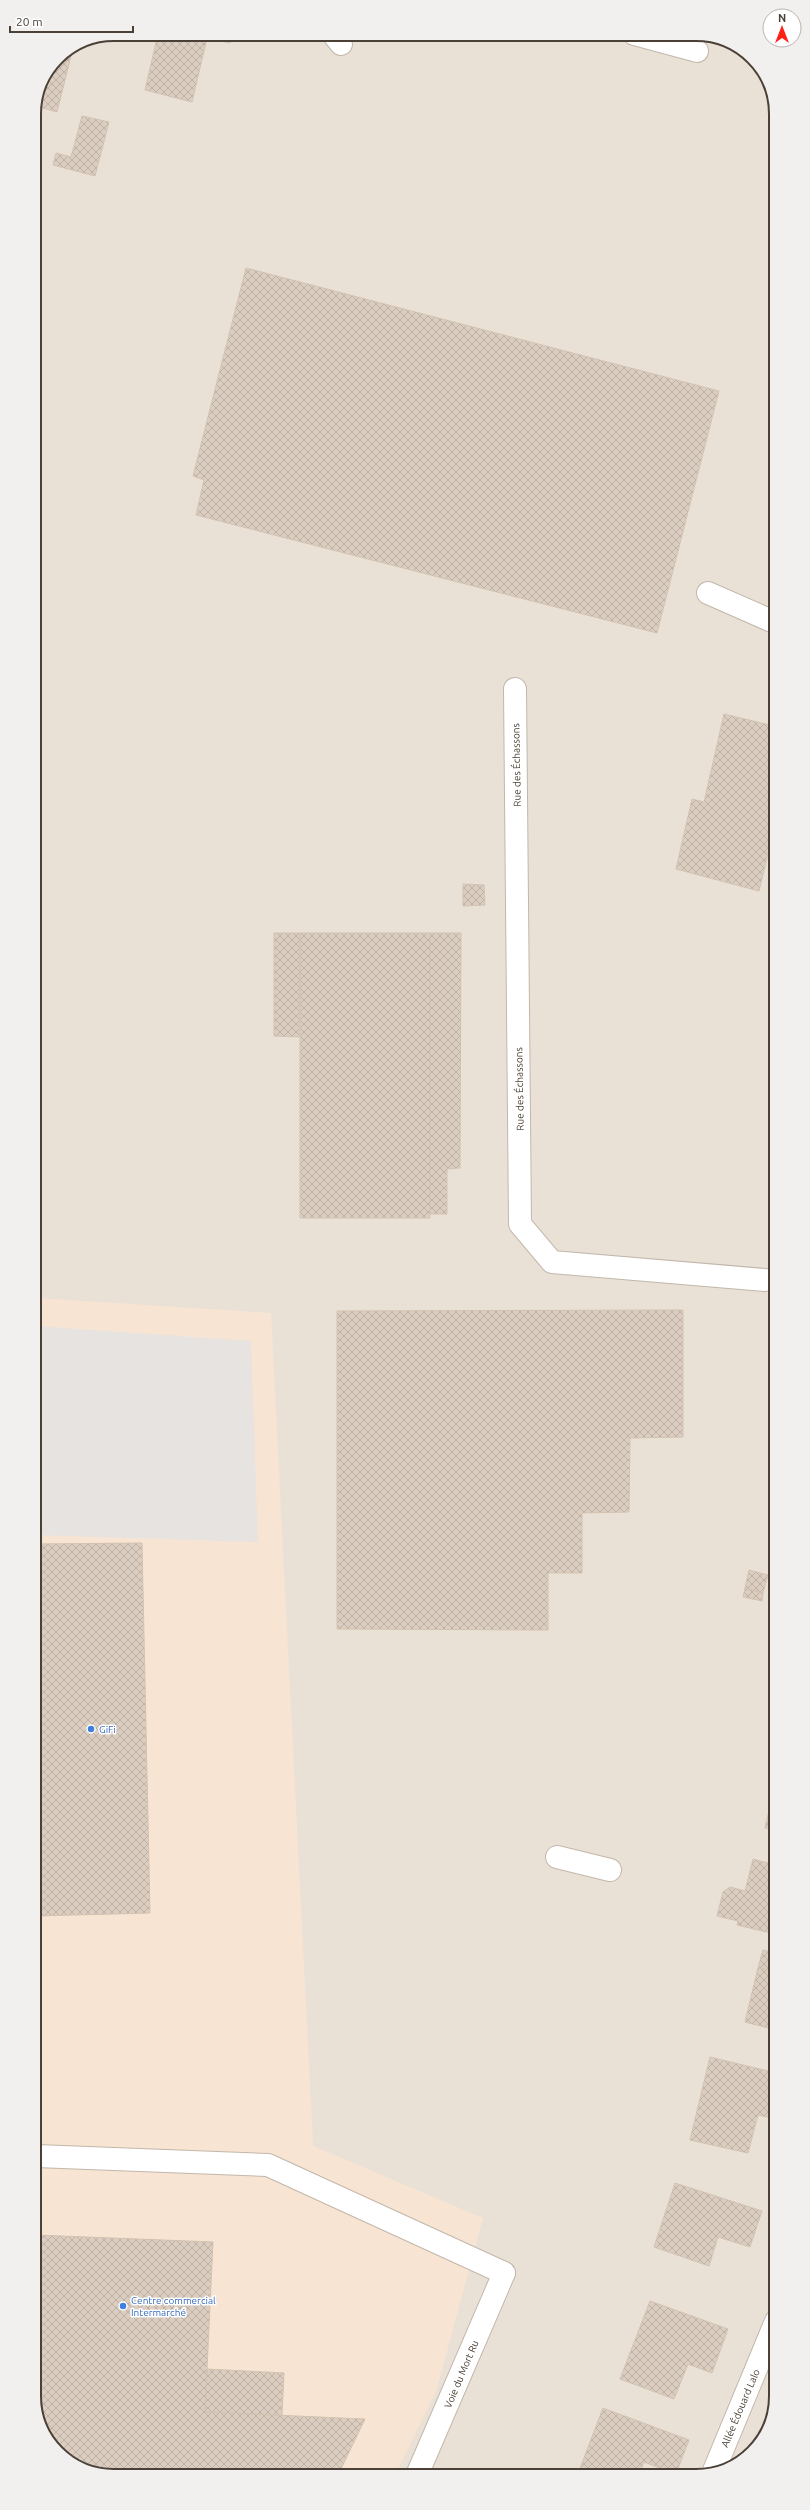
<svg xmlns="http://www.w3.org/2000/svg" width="810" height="2510" font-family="Ubuntu,sans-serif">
  <defs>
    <pattern id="building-cross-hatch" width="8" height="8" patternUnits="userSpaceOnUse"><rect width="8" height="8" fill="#dbcdc0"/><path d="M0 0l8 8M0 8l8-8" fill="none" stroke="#bdb1a6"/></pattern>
  </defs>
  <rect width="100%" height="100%" fill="#f5f0e8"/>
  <path fill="#eae1d6" d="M114,34H702L749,54L773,93L776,2396L759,2445L717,2473L108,2476L61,2456L37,2417L34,114L40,83L58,57L83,40Z"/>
  <path fill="#f8e4d3" d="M35,1298L271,1313L313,2146L483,2218L436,2392L395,2475L108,2476L61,2456L37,2417Z"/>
  <path fill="#e6e3e0" d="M35,1326L251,1341L258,1542L36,1535Z"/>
  <path fill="url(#building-cross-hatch)" stroke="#d3c2b0" d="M158,34H232L230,43L207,38L192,102L145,90Z
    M63,54L71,56L57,112L36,106L40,83L58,57Z
    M82,116L109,122L95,176L53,165L56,153L71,157Z
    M246,268L719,391L657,633L196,515L204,480L193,476Z
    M724,714L774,726V829L759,891L676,869L692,799L704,802Z
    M463,884L484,885L485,905L463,906Z
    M274,933H300L299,1037L274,1036Z
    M300,933H430V1218H300Z
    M430,933H461L460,1168L447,1169V1214H430Z
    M683,1310V1437L630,1438L629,1512L582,1513V1573H548V1630L337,1629V1311Z
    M142,1543L150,1913L36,1916V1544Z
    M749,1570L768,1575L763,1593L745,1588Z
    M745,1588L763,1593L762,1601L743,1597Z
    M775,1785V1830L765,1828Z
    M753,1859L775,1865V1934L737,1925L738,1921L717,1916L723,1892L730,1887L745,1891Z
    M763,1950L775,1953L776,1972L758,1968Z
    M758,1968L776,1972V2030L745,2022Z
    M710,2057L776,2073V2119L758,2115L748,2153L690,2140Z
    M675,2183L762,2211L750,2247L718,2237L709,2266L654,2247Z
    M36,2235L213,2242L205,2412L365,2419L338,2475L108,2476L61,2456L37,2417Z
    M650,2301L728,2329L712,2373L688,2364L674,2399L620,2379Z
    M207,2369L284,2373L282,2415L205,2412Z
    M603,2408L689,2440L676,2474L644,2462L639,2474H587L579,2471Z"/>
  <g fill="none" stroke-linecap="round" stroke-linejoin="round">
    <g stroke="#c2b7aa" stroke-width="24">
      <path id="service" d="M333,34L341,44
        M634,34L697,51
        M708,593L774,622
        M515,689L520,1224L552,1262L765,1280
        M557,1857L610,1870
        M36,2156L268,2165L504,2273"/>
    </g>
    <g stroke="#c2b7aa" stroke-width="24">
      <path id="minor" d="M713,2473L776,2321
        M417,2475L504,2273"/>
    </g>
    <use href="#service" stroke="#fff" stroke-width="22"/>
    <use href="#minor" stroke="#fff" stroke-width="22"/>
  </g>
  <g fill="#3f7fe0" stroke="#fff" stroke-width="1.5">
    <circle cx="91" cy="1729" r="4"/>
    <circle cx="123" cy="2306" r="4"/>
  </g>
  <g text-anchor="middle" stroke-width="3" stroke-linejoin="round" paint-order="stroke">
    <g font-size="10" fill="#4a4036" stroke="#fff">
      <text transform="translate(516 765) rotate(-91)" y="4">Rue des Échassons</text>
      <text transform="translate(519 1089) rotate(-91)" y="4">Rue des Échassons</text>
      <text transform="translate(461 2374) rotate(-67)" y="4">Voie du Mort Ru</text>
      <text transform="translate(740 2408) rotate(-67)" y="4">Allée Édouard Lalo</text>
    </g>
    <g font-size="10" fill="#366cbe" stroke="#fff" text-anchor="start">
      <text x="99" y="1733">GiFi</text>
      <text x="131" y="2304">Centre commercial<tspan x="131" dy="12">Intermarché</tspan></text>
    </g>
  </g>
  <path d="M0 0H810V2510H0ZM114 41H696A73 73 0 0 1 769 114V2396A73 73 0 0 1 696 2469H114A73 73 0 0 1 41 2396V114A73 73 0 0 1 114 41Z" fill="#f1f0ef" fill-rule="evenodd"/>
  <path fill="none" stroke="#4a4036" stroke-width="2" d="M114 41H696A73 73 0 0 1 769 114V2396A73 73 0 0 1 696 2469H114A73 73 0 0 1 41 2396V114A73 73 0 0 1 114 41Z"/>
  <g transform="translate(782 28)"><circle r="19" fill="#ffffff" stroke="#b7b3af"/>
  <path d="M0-3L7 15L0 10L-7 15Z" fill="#ff2016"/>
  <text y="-6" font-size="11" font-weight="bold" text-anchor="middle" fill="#4a4036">N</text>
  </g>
  <path d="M10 26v6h123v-6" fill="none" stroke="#4a4036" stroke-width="2"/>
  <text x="16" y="26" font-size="12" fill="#4a4036" stroke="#ffffff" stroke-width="3" paint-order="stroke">20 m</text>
</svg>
